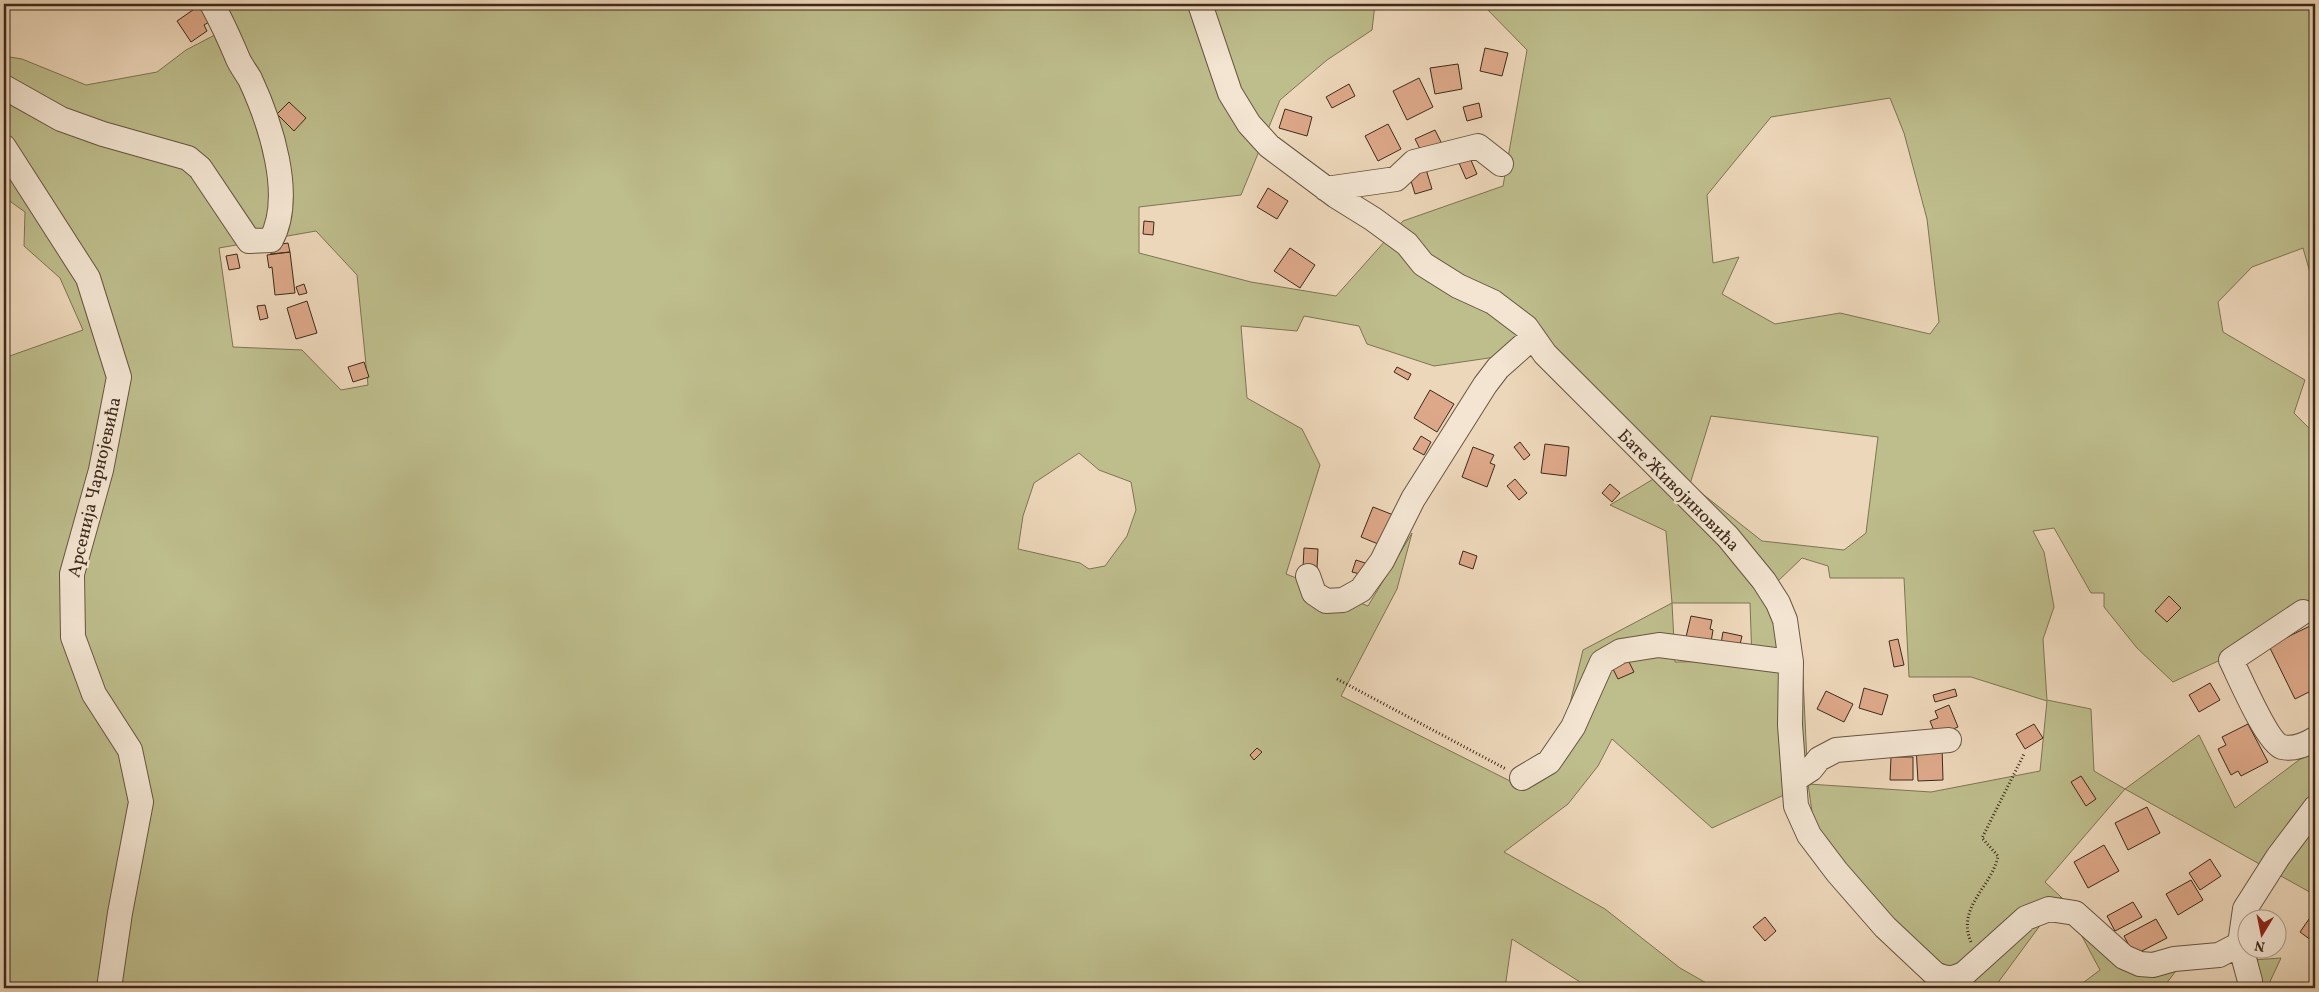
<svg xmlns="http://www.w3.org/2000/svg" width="2319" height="992" font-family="Vollkorn,serif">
  <rect width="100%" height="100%" fill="#edd7ba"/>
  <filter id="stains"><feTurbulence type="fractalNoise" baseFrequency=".004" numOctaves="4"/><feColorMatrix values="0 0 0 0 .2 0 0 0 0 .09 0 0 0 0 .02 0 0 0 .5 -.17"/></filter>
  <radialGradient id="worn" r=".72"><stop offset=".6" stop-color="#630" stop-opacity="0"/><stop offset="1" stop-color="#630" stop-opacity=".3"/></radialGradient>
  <path fill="#bebd8c" stroke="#7e7452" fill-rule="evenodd" d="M225,4H1375L1372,30L1327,60L1280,100L1241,195L1139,207V253L1251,282L1336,296L1403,221L1503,186L1527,50L1482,4H2315V290L2303,248L2252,267L2218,302L2223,332L2305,380L2294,413L2315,434V616L2173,682L2137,648L2104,607V593H2091L2054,528L2033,531L2044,552L2054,607L2043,639L2047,700L2091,709L2094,771L2125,789L2199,735L2235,808L2315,748V895L2125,789L2045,882L2140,971L2178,968L2163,988H2118L2110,983L2105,988H2076L2100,970L2061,897L1994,988H1942L1895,947L1813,819L1808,784L1712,828L1612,739L1598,766L1568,804L1504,852L1605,909L1680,968L1715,988H1584L1580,982L1512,939L1505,988H4V358L83,330L60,278L24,246L25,212L4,197V56L22,59L86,85L157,72L186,50L234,25ZM1890,98L1904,133L1927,219L1939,322L1930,334L1840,313L1775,324L1722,294L1739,257L1713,263L1707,195L1771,117ZM316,231L357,275L368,385L341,390L302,350L233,347L219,248ZM1304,316L1359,326L1367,344L1434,366L1530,352L1655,478L1610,505L1666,531L1672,603L1583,650L1567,716L1518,785L1341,696L1397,589L1412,533L1368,606L1286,574L1320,465L1302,429L1247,398L1241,326L1297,331ZM1711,416L1878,437L1866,533L1844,550L1762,541L1690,484ZM1079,453L1099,470L1131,482L1136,510L1127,536L1105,566L1089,569L1080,563L1018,549L1023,516L1034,483ZM1802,558L1828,566L1830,578H1904L1909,677H1971L2047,701L2040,771L1931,792L1808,784L1803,677L1790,601L1777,582ZM1672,603H1750L1752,661L1675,662Z
    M2281,958L2267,988H2241L2253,960Z"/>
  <path fill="#dda889" stroke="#3d2a19" d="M200,5L211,21L204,25L207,31L191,42L177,21Z
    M1485,48L1508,53L1502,76L1480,71Z
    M1458,64L1462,89L1435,94L1430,68Z
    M1419,78L1433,107L1407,120L1393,91Z
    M1349,84L1355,96L1332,108L1326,97Z
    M289,102L306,118L294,131L277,114Z
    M1479,103L1482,117L1467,121L1463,107Z
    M1285,109L1312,117L1307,136L1279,128Z
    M1388,124L1401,149L1378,161L1365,136Z
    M1435,130L1442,144L1422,153L1415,139Z
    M1470,158L1477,174L1466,179L1459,163Z
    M1425,166L1432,189L1415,194L1408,171Z
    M1268,188L1288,201L1277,219L1257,207Z
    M1144,221L1154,222L1153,235L1143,234Z
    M288,243L290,252L271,254L270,246Z
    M1290,248L1315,265L1300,288L1274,271Z
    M290,252L295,293L275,295L272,267L269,268L267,255Z
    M237,254L240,268L229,270L226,256Z
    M304,284L307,293L299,295L296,287Z
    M307,301L317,333L296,339L287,308Z
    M265,305L268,318L260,320L257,306Z
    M364,362L369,377L353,382L348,367Z
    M1397,367L1411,374L1408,380L1394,372Z
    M1430,390L1454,404L1437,432L1414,418Z
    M1421,436L1431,442L1424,455L1413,449Z
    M1520,442L1530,455L1524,460L1514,447Z
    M1545,444L1569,447L1566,476L1541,473Z
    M1473,447L1494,455L1490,463L1495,465L1487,487L1462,477Z
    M1515,479L1527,493L1519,500L1507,486Z
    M1610,484L1620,493L1612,502L1602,493Z
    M1373,507L1396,516L1383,546L1361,537Z
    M1304,548L1318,549L1317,568H1303Z
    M1463,551L1477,556L1473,569L1459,564Z
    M1356,560L1368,564L1364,575L1352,572Z
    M2169,596L2181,608L2167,622L2155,611Z
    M1691,616L1712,620L1710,629L1713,630L1711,642L1686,637Z
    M2310,626L2315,638V689L2295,699L2269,646Z
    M1723,632L1742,636L1738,653L1720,649Z
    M1898,639L1904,665L1894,667L1889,641Z
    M1628,660L1634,672L1618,679L1612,667Z
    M2210,683L2220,700L2199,712L2189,695Z
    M1864,688L1888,695L1882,715L1859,708Z
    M1955,689L1957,696L1935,702L1933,695Z
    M1826,691L1853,704L1844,722L1817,709Z
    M1949,705L1958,727L1936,736L1930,721L1938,718L1935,711Z
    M2034,724L2043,738L2025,749L2016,734Z
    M2248,724L2268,762L2241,776L2238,771L2231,775L2218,749L2226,745L2222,737Z
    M1942,746L1943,780L1918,781L1916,747Z
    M1257,748L1262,752L1254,760L1250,755Z
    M1891,757H1913V780H1890Z
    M2081,776L2096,799L2086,806L2071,782Z
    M2147,807L2160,833L2128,850L2115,823Z
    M2104,845L2119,871L2088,888L2074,862Z
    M2210,859L2221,876L2200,890L2189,873Z
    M2191,880L2203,900L2178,915L2166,894Z
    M2133,902L2142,917L2115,931L2107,916Z
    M1765,917L1776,931L1765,941L1753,927Z
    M2156,919L2167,938L2134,955L2124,936Z
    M2309,919L2315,924V943L2300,932Z"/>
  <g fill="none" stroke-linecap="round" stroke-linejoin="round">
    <g stroke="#695541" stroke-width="26">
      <path id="minor" d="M1200,4L1230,93L1249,124L1269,146L1336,196L1373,219L1407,244L1423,264L1458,286L1493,302L1526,327L1545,354L1728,537L1764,581L1778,603L1785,620L1791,662L1790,725L1796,806L1809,835L1837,872L1885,927L1935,974C1947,980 1954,979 1965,973L2026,918L2049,909L2075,913L2124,957L2140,964L2153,965L2174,959L2219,955L2240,944
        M4,87L61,119L103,134L188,158L200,168L249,241L271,240C295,196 270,122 250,79C246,72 241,66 238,59C230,40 222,22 212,4
        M4,147L88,278L119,377L101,470L72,574L73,637L94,694L130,750L141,802L120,913L109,988
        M1326,189L1396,179L1414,162L1478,146L1501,164
        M1308,576L1314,593L1326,601L1343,600L1361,590L1382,561L1413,499L1485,385L1498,368L1533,337
        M2303,612L2231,660C2239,676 2267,742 2282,747C2294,750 2305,745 2315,739
        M1522,778L1549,762L1573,727L1602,662L1621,651L1659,645L1791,662
        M1794,780L1811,769L1819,759L1836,750L1949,740
        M2249,988L2250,981L2240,944L2245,909L2278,857L2315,808"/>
    </g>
    <path stroke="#3d2a19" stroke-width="3" stroke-dasharray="1 2.5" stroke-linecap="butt" d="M1337,679L1506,769
      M1971,942C1956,907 1992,887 1998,856L1982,838L2024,754"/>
    <use href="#minor" stroke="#f3e5d2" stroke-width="24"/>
  </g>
  <g text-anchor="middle" stroke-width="4.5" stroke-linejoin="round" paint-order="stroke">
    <g font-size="18" fill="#3d2a19" stroke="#f3e5d2">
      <text transform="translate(94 487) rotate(-77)" y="6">Арсенија Чарнојевића</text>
      <text transform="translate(1679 490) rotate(45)" y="6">Бате Живојиновића</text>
    </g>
  </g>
  <rect width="2319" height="992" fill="none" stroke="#edd7ba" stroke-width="20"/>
  <rect x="5" y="5" width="2309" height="982" fill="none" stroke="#3d2a19" stroke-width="2.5"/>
  <rect x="10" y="10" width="2299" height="972" fill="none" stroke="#3d2a19"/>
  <g transform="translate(2262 934) rotate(190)"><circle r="24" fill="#f3e5d2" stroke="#aa9a88"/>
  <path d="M0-4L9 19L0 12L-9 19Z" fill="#8f2418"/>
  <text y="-8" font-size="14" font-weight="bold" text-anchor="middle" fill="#3d2a19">N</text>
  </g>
  <rect width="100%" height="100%" filter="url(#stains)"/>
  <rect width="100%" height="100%" fill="url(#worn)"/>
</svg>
